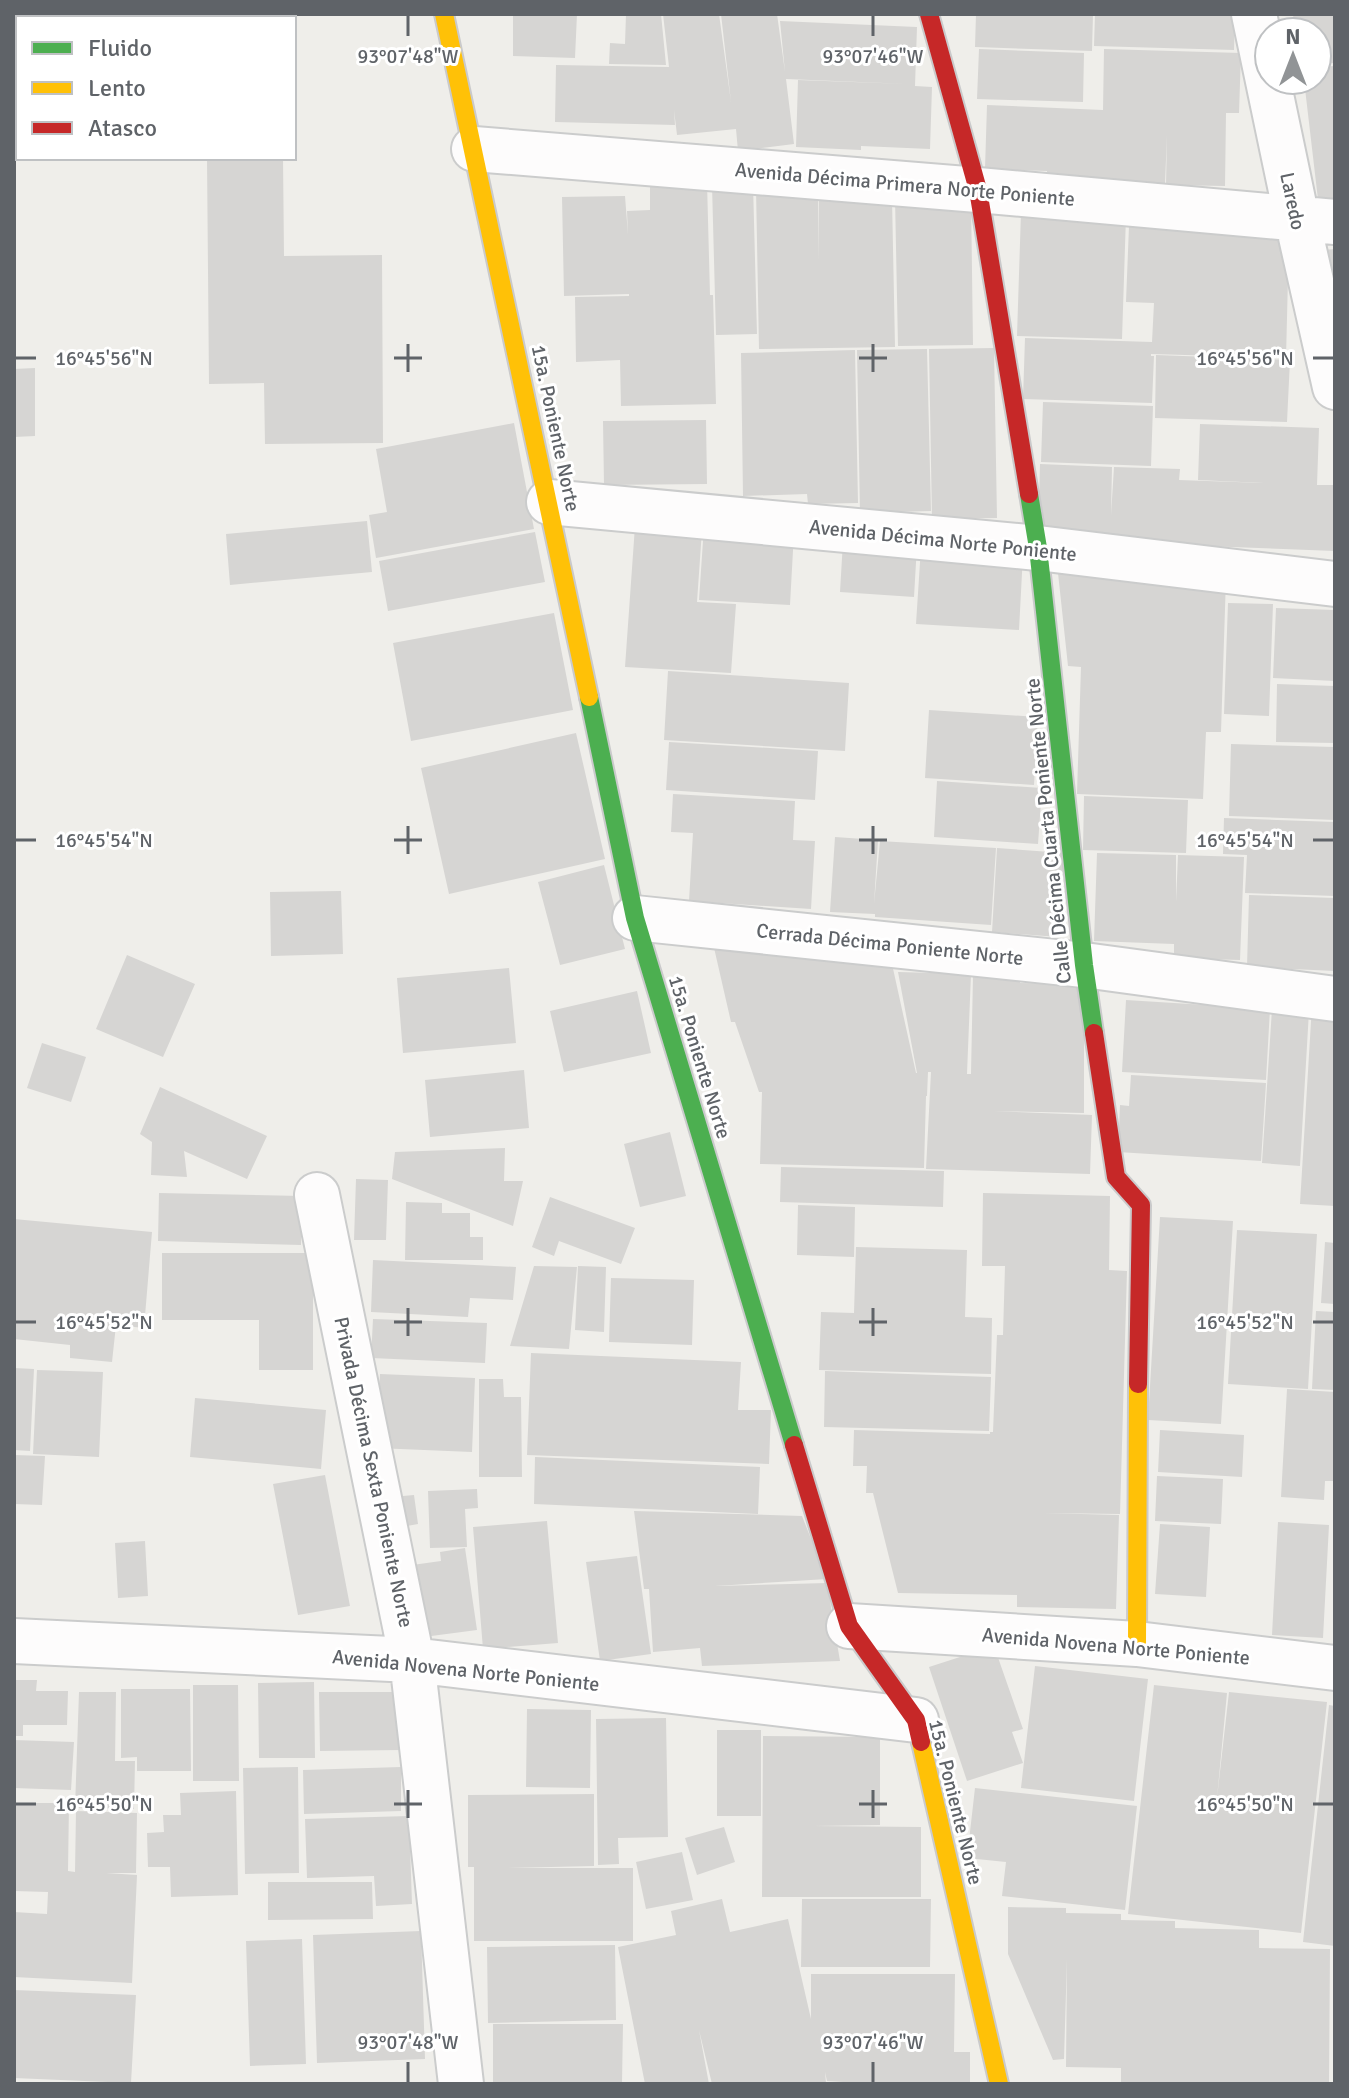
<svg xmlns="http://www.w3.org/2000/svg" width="1349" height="2098" font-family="Signika,sans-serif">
  <rect width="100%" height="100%" fill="#efeeea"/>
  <path fill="#d6d5d3" d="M513,14H577L575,58L513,56Z
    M626,14H661L666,65L609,64L610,43L625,44Z
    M663,14H719L731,102L721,14H777L785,72L780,21L917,27L915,86L932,87L930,149L861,146V150L796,147L798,80L908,84L786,79L794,144L738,151L736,129L677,135L674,110L675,125L555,122L556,65L669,67Z
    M976,14H1093L1092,51L975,47Z
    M1095,14H1235L1234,50L1094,46Z
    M1293,14H1335V63L1317,64V32H1295Z
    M979,49L1084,53L1083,102L977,99Z
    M1104,49L1241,53L1239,113H1226L1225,186L1166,185L1167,135L1165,184L1047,179V171L985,169L987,105L1103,110Z
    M1335,66V208H1319L1304,80H1317V67Z
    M207,158H283L284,256L382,255L383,443L265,444L264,383L209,384Z
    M707,182L710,295H713L716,404L621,406L620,360L576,362L575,297L629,296V294L564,296L562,197L625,196L628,235L627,211L650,210V183Z
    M753,184L757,334L716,335L712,185Z
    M818,186L819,261V199L892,198L895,347L759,349L756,188Z
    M895,198H971L973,345L898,346Z
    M1021,212L1126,216L1122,339L1017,336Z
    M1129,226L1239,231V237H1289L1286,358L1151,354V356H1154L1152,403L1023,399L1025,338L1152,342L1154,303L1126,302Z
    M1335,249V311L1323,250Z
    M994,348L997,518L932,519L929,349Z
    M927,349L931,511L860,513L857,350Z
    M855,350L858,503L808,504L807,494L743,496L741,353Z
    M1156,355L1290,360L1287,422L1155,418Z
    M35,368V436L14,437V369Z
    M1043,402L1153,406L1151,466L1041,462Z
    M706,420L707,484L604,485L603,421Z
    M514,423L534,529L376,558L369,515L387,512L376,449Z
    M1200,424L1319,428L1317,485H1335V551L1178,545V542L1038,540L1040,464L1112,467L1111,515L1114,467L1180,469L1179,480L1264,483L1198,480Z
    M367,521L372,572L230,585L226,534Z
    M635,526L702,530L697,602L736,604L731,673L625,667Z
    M704,526L794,532L790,605L699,600Z
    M535,532L545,582L388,611L379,561Z
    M843,541L917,545L914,597L840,592Z
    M921,547L1023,554L1019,630L916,624Z
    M1058,573L1226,578L1221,732H1206L1203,799L1077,794L1081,667L1068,666Z
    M1228,603L1273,604L1269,716L1224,714Z
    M1276,608L1335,610V681L1273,678Z
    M554,613L573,710L411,741L393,643Z
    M668,671L849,683L845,751L664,740Z
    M1277,684L1335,686V743L1276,742Z
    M929,710L1038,717L1034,785L925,778Z
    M576,733L605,859L449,894L421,768Z
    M669,742L818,751L815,800L666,790Z
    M1231,744L1335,747V820L1229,816Z
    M937,781L1042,788L1038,844L934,837Z
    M673,794L795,801L793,840L815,841L811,909L689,901L693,833L671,832Z
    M1084,796L1188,800L1186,853L1083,850Z
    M1224,818L1335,822V896L1245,893L1247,855L1223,854Z
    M835,837L878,840L874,904L880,841L996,848L991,925L875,917V914L830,912Z
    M997,848L1064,853L1058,937L992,932Z
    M1097,853L1176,855V902L1178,855L1244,857L1240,960L1174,958V944L1094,941Z
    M604,865L625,949L560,965L538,882Z
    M341,891L343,954L271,956L270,892Z
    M1249,895L1335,898V971L1247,967Z
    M712,939L892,964L916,1073H917L898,972L971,974L967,1074H971L973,975L1020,976V983L1084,984V1113L993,1111L1092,1115L1090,1174L926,1169L931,1072H928L927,1096H926L924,1168L760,1164L762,1092H759L735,1022H731Z
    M127,955L195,984L163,1057L96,1029Z
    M509,968L516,1043L403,1053L397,978Z
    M637,991L651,1053L564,1072L550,1011Z
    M1126,1000L1270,1009L1266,1080L1122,1072Z
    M1312,1005L1335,1007V1206L1300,1204Z
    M1272,1009L1309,1011L1300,1166L1262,1163Z
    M42,1043L86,1057L71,1102L27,1088Z
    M524,1070L529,1128L430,1137L425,1080Z
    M1131,1075L1266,1083L1261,1161L1118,1152L1120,1105L1129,1106Z
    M160,1087L267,1136L247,1179L184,1151L187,1177L151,1175L152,1142L140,1134Z
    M670,1132L686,1196L640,1207L624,1144Z
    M505,1148L504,1181H523L513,1226L392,1179L395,1152Z
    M781,1167L944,1171L943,1207L780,1202Z
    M356,1179L388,1180L386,1240H354Z
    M159,1193L302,1196L301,1245L158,1241Z
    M983,1193L1110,1196L1109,1270L1127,1271L1120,1514L1044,1513L1119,1515L1116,1609L1017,1607V1595L898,1593L873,1493H866L867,1466H853L854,1430L990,1434V1432H993L997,1335H1003L1005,1266H982Z
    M550,1197L635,1228L621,1264L559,1241L554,1256L532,1247Z
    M406,1202L442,1203V1213H470V1237H483V1260H405Z
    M798,1205L855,1207L854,1257L797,1255Z
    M1160,1217L1233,1221L1221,1424L1148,1420Z
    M14,1219L152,1232L144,1328L116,1325L112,1362L70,1358V1345L14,1339Z
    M1237,1230L1317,1234L1308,1389L1228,1384Z
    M1325,1242L1335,1243V1304L1321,1303Z
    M856,1247L967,1250L965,1317L992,1318L991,1374L819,1370L821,1312L854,1313Z
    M162,1253H313V1370H259V1320H162Z
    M373,1260L516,1267L513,1300L470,1298L468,1317L371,1312Z
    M534,1266L577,1267L569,1349L510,1346Z
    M578,1266L606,1267L604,1332L575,1330Z
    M611,1278L694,1280L692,1345L609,1342Z
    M1316,1311L1335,1312V1390L1312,1389Z
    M373,1319L487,1323L485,1363L371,1358Z
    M531,1353L741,1362L738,1410H771L769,1464L527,1455Z
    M14,1368L34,1369L30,1451L14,1450Z
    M37,1370L103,1372L99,1457L33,1454Z
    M825,1371L991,1377L989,1431L824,1427Z
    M380,1374L475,1378L472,1452L376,1448Z
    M479,1379H503L504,1397H521L522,1477H479Z
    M1287,1389L1335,1392V1481H1325L1324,1500L1281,1497Z
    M195,1398L326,1410L321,1469L190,1457Z
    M1160,1430L1244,1435L1242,1477L1158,1472Z
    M14,1455L45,1456L42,1505L14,1504Z
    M535,1457L760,1467L758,1514L534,1504Z
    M325,1475L350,1606L298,1615L273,1484Z
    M1157,1476L1223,1479L1221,1524L1155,1521Z
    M477,1489L478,1508L465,1509L467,1547L430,1548L428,1491Z
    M414,1495L418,1524L396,1528L392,1497Z
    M634,1511L802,1516L827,1579L715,1586L827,1583L840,1661L702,1666L700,1648L653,1652L649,1589H644Z
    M547,1521L558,1643L483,1649L473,1527Z
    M1278,1522L1329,1525L1323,1638L1272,1635Z
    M1160,1524L1210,1527L1206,1597L1155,1594Z
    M145,1541L148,1596L118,1598L115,1543Z
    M465,1548L477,1630L416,1638L405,1566L441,1561L440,1552Z
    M637,1556L651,1654L600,1661L586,1562Z
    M994,1646L1023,1729L1012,1732L1023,1763L967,1781L929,1667Z
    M1035,1666L1148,1679L1134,1801L1021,1788Z
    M14,1680H37L36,1691H68L67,1725H23V1736H14Z
    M314,1682L315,1758H259L258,1683Z
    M193,1685H238L239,1781H193Z
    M1154,1685L1227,1693L1217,1798L1229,1692L1327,1702L1301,1933L1128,1914Z
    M121,1689H190L191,1771H137V1757L121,1758Z
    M79,1692H116L115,1761H135L134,1809L75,1808Z
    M319,1692H400L401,1750L320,1751Z
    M1329,1705L1335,1706V1946L1303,1942Z
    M527,1709L591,1710L590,1788L526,1787Z
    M666,1718L668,1837L618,1838L619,1864L598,1865L596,1719Z
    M717,1730H761V1816H717Z
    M763,1736L880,1737V1825L814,1826L921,1827V1897H762Z
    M14,1740L74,1742L71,1790L14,1788Z
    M298,1767L299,1873L245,1874L243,1768Z
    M401,1767V1811L304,1814L303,1770Z
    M975,1788L1137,1806L1125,1910L1002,1896L1006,1862L967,1858Z
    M236,1791L238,1895L171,1897L170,1867H148L147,1833L164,1832L163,1815H181L180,1793Z
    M594,1794V1866L508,1868H633V1941H474V1867H468V1795Z
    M14,1803H69L68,1871L75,1872L76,1811L137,1813L136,1873H106L137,1875L132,1983L14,1977V1912L47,1914L48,1892L14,1891Z
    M409,1816L412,1904L376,1906L374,1876L307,1878L305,1819Z
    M724,1827L735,1862L697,1875L685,1838Z
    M682,1852L693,1900L646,1909L636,1862Z
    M268,1882H372L373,1919L268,1920Z
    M722,1899L730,1932L788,1919L811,2019V1974H955L954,2052H970V2084H843V2082L827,2081L825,2072L826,2083L821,2084H712L699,2030L709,2084H645L618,1947L676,1935L671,1911Z
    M802,1899H931L930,1967H801Z
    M1008,1907L1066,1908V1913L1121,1914V1920L1175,1921V1928L1259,1930V1948L1330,1949L1329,2084H1121V2068L1066,2067L1067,1959L1064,2059L1053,2060L1008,1954Z
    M421,1931L425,2059L317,2063L313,1935Z
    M302,1939L306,2064L250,2066L246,1941Z
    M615,1945L616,2020L488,2023L487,1947Z
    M14,1990L136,1995L131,2083L14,2078Z
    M493,2024H623L622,2084H493Z"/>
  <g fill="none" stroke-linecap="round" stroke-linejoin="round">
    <g stroke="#cbcccc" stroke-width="48">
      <path id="street" d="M1254,14L1297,219L1335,387
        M474,149L978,190L1335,222
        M549,502L1038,548L1335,584
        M635,918L1084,965L1335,999
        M317,1195L412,1660L461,2084
        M849,1626L1137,1644L1335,1668
        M14,1641L412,1660L916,1720"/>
    </g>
    <g stroke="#cacacb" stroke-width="22">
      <path id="fast" d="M1029,494L1038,548L1084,965L1094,1033
        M589,697L635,918L794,1445"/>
    </g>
    <g stroke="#cacacb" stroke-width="22">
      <path id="slow" d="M444,14L589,697
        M1137,1644L1138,1384
        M921,1742L999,2084"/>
    </g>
    <g stroke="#cacacb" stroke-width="22">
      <path id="jam" d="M929,14L978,190L1029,494
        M1094,1033L1116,1177L1141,1205L1138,1384
        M794,1445L849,1626L916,1720L921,1742"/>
    </g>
    <use href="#street" stroke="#fdfcfc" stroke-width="44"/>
    <use href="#fast" stroke="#4caf50" stroke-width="18"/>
    <use href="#slow" stroke="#ffc107" stroke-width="18"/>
    <use href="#jam" stroke="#c62828" stroke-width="18"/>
  </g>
  <path fill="none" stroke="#5f6368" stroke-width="3" d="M408,16V36M873,16V36M408,344V372M873,344V372M16,358H36M394,358H422M859,358H887M1313,358H1333M408,826V854M873,826V854M16,840H36M394,840H422M859,840H887M1313,840H1333M408,1308V1336M873,1308V1336M16,1322H36M394,1322H422M859,1322H887M1313,1322H1333M408,1790V1818M873,1790V1818M16,1804H36M394,1804H422M859,1804H887M1313,1804H1333M408,2062V2082M873,2062V2082"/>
  <g text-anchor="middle" stroke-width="6" stroke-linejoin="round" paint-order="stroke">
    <g font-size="20" fill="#5f6368" stroke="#fff">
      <text transform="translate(905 184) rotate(5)" y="7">Avenida Décima Primera Norte Poniente</text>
      <text transform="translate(1293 201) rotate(78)" y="7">Laredo</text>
      <text transform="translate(556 428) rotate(78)" y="7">15a. Poniente Norte</text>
      <text transform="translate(943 540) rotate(6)" y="7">Avenida Décima Norte Poniente</text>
      <text transform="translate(1048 831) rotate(-96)" y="7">Calle Décima Cuarta Poniente Norte</text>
      <text transform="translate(890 944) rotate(6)" y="7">Cerrada Décima Poniente Norte</text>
      <text transform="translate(700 1057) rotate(73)" y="7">15a. Poniente Norte</text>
      <text transform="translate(374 1472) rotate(78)" y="7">Privada Décima Sexta Poniente Norte</text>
      <text transform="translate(1116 1646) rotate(5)" y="7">Avenida Novena Norte Poniente</text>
      <text transform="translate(466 1670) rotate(6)" y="7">Avenida Novena Norte Poniente</text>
      <text transform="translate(956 1802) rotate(76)" y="7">15a. Poniente Norte</text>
    </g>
  </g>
  <g font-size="20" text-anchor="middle" fill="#5f6368" stroke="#fff" stroke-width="6" stroke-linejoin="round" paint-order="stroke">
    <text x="408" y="63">93°07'48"W</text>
    <text x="873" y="63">93°07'46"W</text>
    <text x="104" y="365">16°45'56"N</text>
    <text x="1245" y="365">16°45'56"N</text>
    <text x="104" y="847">16°45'54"N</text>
    <text x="1245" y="847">16°45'54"N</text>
    <text x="104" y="1329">16°45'52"N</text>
    <text x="1245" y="1329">16°45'52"N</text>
    <text x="104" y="1811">16°45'50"N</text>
    <text x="1245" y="1811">16°45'50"N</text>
    <text x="408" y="2049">93°07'48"W</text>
    <text x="873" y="2049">93°07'46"W</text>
  </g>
  <rect width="1349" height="2098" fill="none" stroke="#5f6368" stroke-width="32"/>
  <rect x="16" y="16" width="280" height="144" fill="#ffffff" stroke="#bfc1c3" stroke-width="2"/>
  <rect x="32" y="42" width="40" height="12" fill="#4caf50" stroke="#bfc1c3" stroke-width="2"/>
  <text x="88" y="56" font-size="24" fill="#5f6368">Fluido</text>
  <rect x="32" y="82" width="40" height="12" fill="#ffc107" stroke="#bfc1c3" stroke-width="2"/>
  <text x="88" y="96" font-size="24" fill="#5f6368">Lento</text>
  <rect x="32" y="122" width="40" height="12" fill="#c62828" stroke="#bfc1c3" stroke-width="2"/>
  <text x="88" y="136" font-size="24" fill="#5f6368">Atasco</text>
  <g transform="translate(1293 56)"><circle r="38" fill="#ffffff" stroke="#bfc1c3" stroke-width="2"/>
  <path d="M0-6L14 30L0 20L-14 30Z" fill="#919496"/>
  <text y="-12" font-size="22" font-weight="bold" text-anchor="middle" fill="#5f6368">N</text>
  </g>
</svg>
